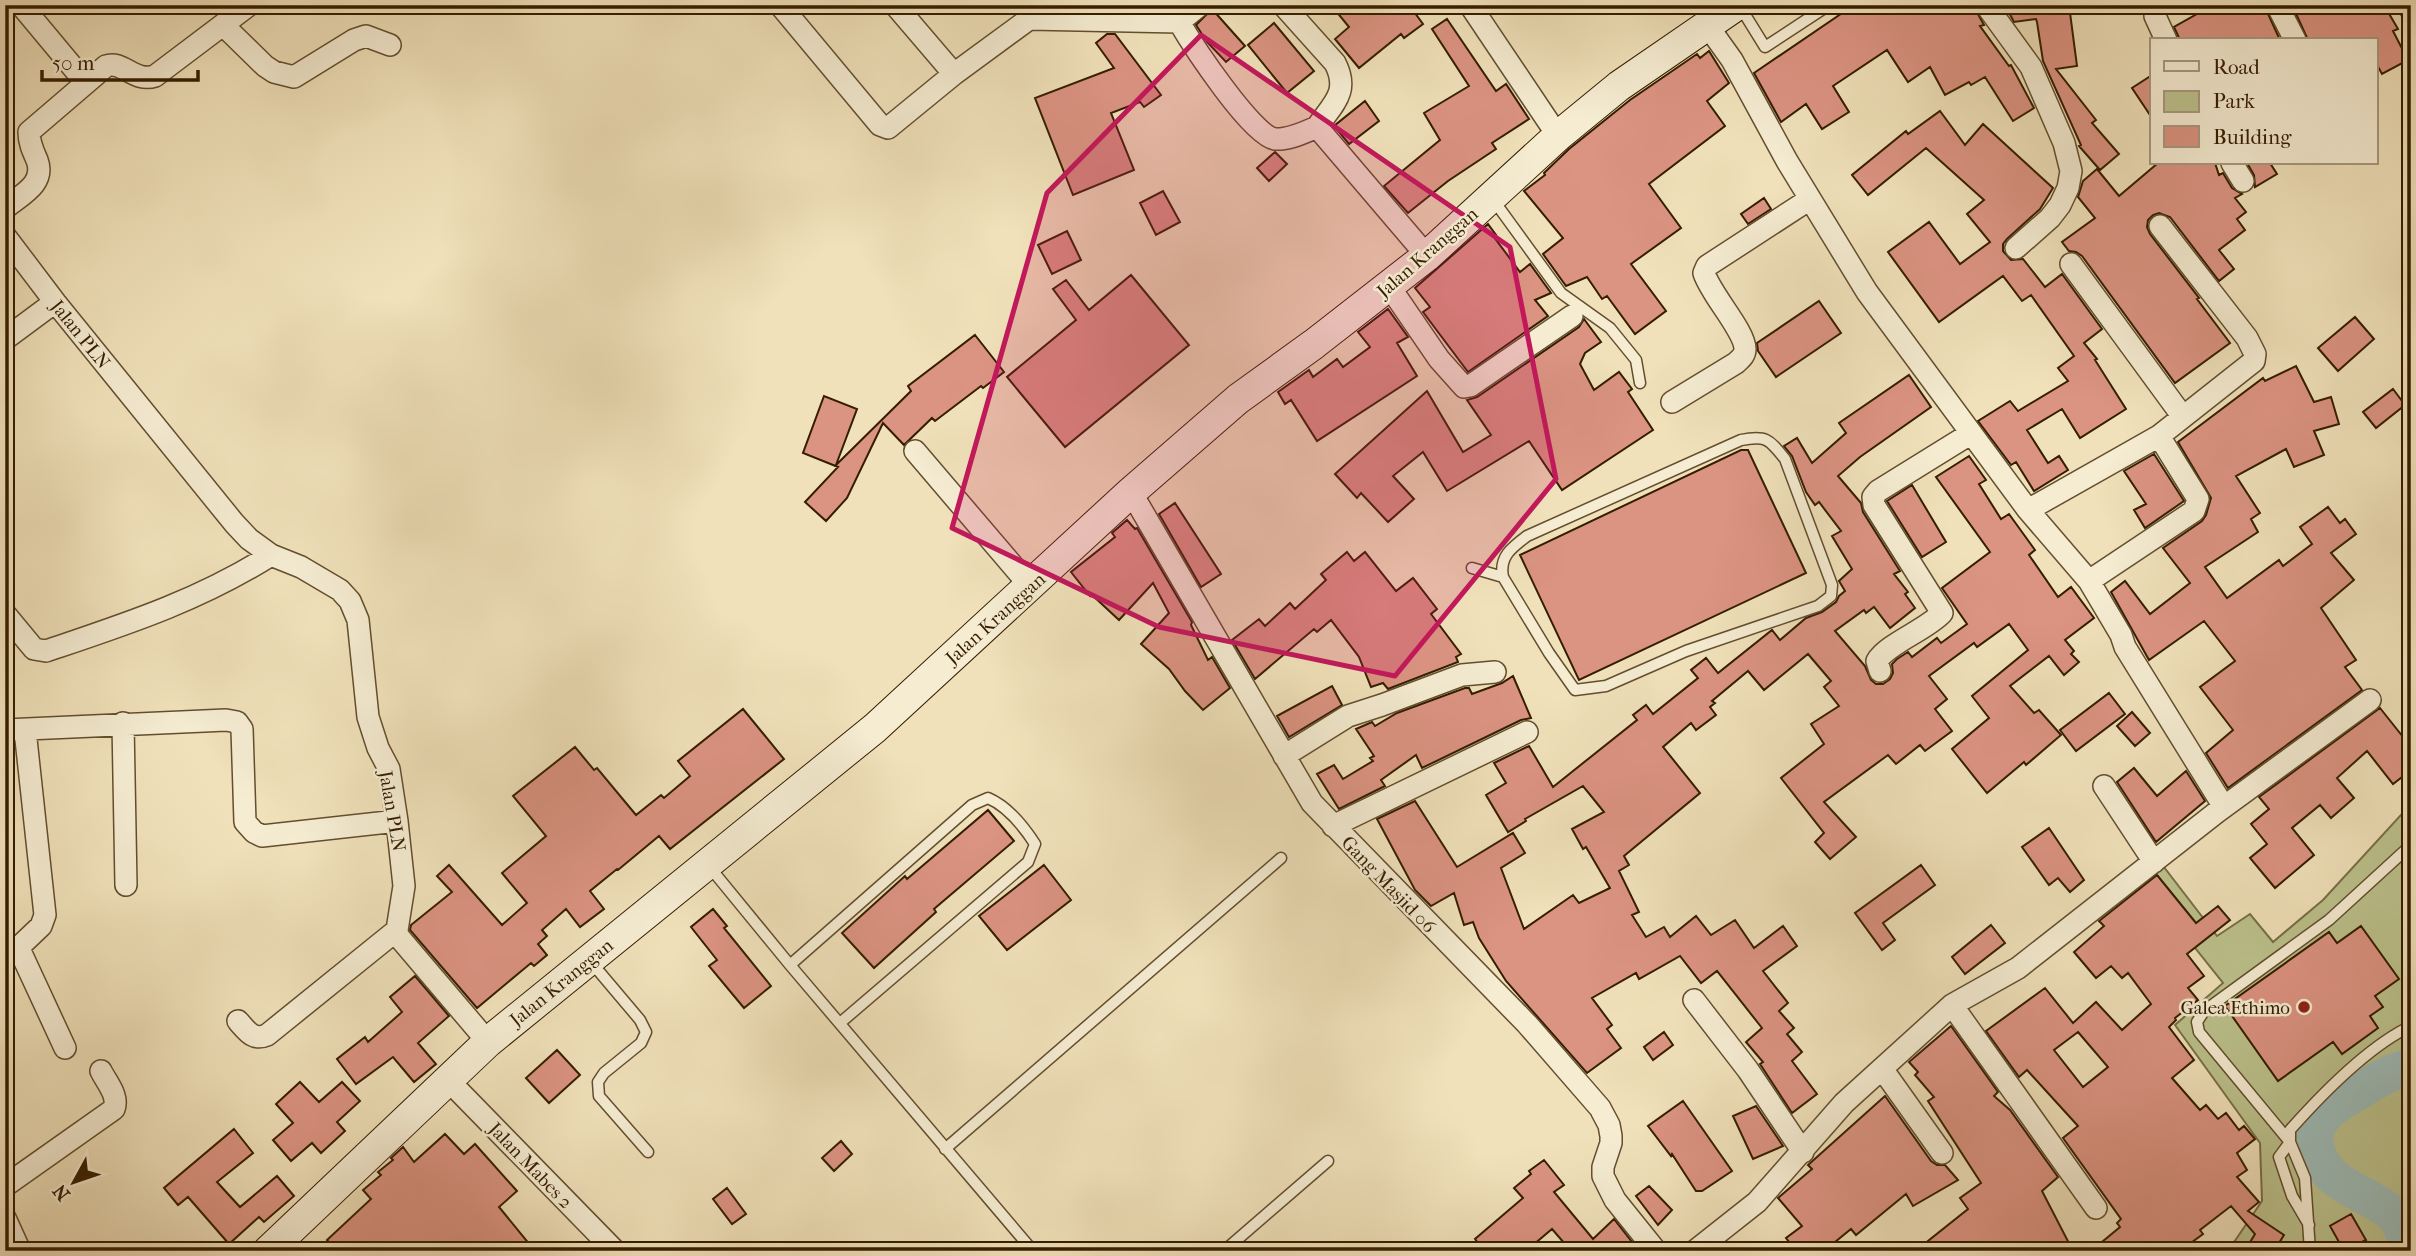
<svg xmlns="http://www.w3.org/2000/svg" width="2416" height="1256" font-family="'IM FELL French Canon',serif">
  <rect width="100%" height="100%" fill="#f0e1ba"/>
  <filter id="stains"><feTurbulence type="fractalNoise" baseFrequency=".00286" numOctaves="4"/><feColorMatrix values="0 0 0 0 .2 0 0 0 0 .09 0 0 0 0 .02 0 0 0 .5 -.17"/></filter>
  <radialGradient id="worn" r=".72"><stop offset=".6" stop-color="#630" stop-opacity="0"/><stop offset="1" stop-color="#630" stop-opacity=".3"/></radialGradient>
  <path fill="#bcc28d" stroke="#787046" stroke-width="2" d="M2411,804V1251H2228L2262,1201L2260,1143L2175,1025L2223,983L2140,879L2160,862L2217,936L2250,914L2273,942L2323,900Z"/>
  <g fill="none" stroke-linecap="round" stroke-linejoin="round">
    <path stroke="#9dbcb8" stroke-width="37" d="M2408,1251C2406,1238 2401,1221 2390,1212C2363,1190 2319,1184 2315,1142C2313,1123 2328,1110 2343,1101C2364,1089 2387,1071 2411,1067"/>
  </g>
  <path fill="#db9382" stroke="#341d00" stroke-width="2" fill-rule="evenodd" d="M1331,5H1409L1423,24L1404,38L1401,34L1359,68L1335,39L1349,27Z
    M1854,5H1973L1984,25L1980,26L2009,66L2011,65L2034,108L2013,121L1985,77L1971,85L1969,82L1945,95L1930,67L1908,82L1887,50L1833,86L1849,112L1822,129L1806,104L1781,122L1754,73Z
    M2005,5H2069L2077,66L2056,69L2096,120L2092,123L2119,154L2100,170L2079,146L2081,145L2043,61L2037,22L2036,19L2014,22Z
    M2213,5H2264L2280,40H2180L2174,27Z
    M2292,5H2384L2398,29L2393,31L2408,60L2382,74L2376,63V40H2308Z
    M1212,9L1245,46L1226,62L1207,42L1196,25Z
    M1447,19L1496,91L1506,84L1529,119L1492,143L1496,149L1448,181L1408,213L1384,186L1440,140L1424,113L1469,86L1432,29Z
    M1274,23L1314,71L1287,93L1248,45Z
    M1107,34H1115L1161,95L1144,107L1140,102L1111,113L1134,170L1073,195L1035,98L1114,68L1096,43Z
    M1709,51L1729,83L1707,101L1725,126L1649,184L1681,228L1631,264L1666,311L1635,334L1607,296L1602,299L1587,277L1566,286L1543,254L1563,238L1524,191L1545,175L1544,173L1569,149L1630,100L1697,54L1700,58Z
    M2152,75V118L2132,88Z
    M1365,101L1379,121L1349,144L1334,126Z
    M1940,111L1965,145L1983,124L2053,188L2040,209L2007,239L2003,244V251L2011,260L2023,259L2045,287L2062,274L2102,329L2084,343L2097,359L2095,360L2126,409L2080,438L2062,409L2027,430L2048,463L2059,456L2068,470L2034,491L2016,462L2011,465L1978,421L2010,401L2018,411L2068,381L2058,368L2074,356L2031,295L2022,301L2003,276L1939,322L1888,252L1929,222L1960,264L1990,242L1967,214L1984,200L1926,148L1868,195L1852,175L1906,131L1908,134Z
    M1275,152L1287,164L1269,181L1257,168Z
    M2158,163H2215L2219,175L2223,173L2232,188L2242,194L2235,198L2246,212L2237,219L2245,230L2219,250L2234,269L2219,281L2170,217L2159,213L2153,215L2148,220L2147,227L2150,234L2199,298L2197,299L2230,343L2175,383L2082,256L2076,252L2069,251L2062,242L2095,218L2078,197L2083,181L2097,169L2119,196Z
    M2247,163H2270L2277,174L2255,187L2254,175Z
    M1163,191L1180,222L1156,235L1140,203Z
    M1764,198L1771,209L1748,224L1741,214Z
    M1488,224L1496,235L1494,237L1520,272L1530,264L1551,293L1535,300L1548,316L1468,372L1423,312L1430,307L1415,288Z
    M1067,231L1081,260L1052,274L1038,245Z
    M1131,275L1189,345L1065,447L1007,377L1076,320L1053,289L1066,280L1089,310Z
    M1819,301L1841,333L1776,377L1758,351L1757,343Z
    M1388,309L1408,337L1397,343L1417,376L1317,441L1291,400L1285,404L1278,392L1309,370L1313,377L1337,359L1343,367L1370,347L1358,332Z
    M2355,317L2374,339L2338,371L2318,348Z
    M1584,319L1601,342L1585,353L1580,364L1594,390L1619,372L1632,389L1628,392L1653,430L1562,490L1529,441L1447,491L1423,452L1393,476L1414,499L1388,522L1361,493L1357,498L1335,474L1427,391L1463,452L1491,435L1467,400L1477,397L1579,327Z
    M975,335L1004,372L983,388L981,386L935,421L932,418L904,445L883,423L847,498L826,521L805,502L838,467L803,453L824,396L857,409L836,465L911,391L908,386Z
    M2296,366L2314,402L2331,397L2339,424L2314,431L2324,455L2294,467L2286,449L2236,476L2260,513L2251,519L2258,532L2205,567L2227,598L2279,560L2283,566L2312,544L2300,527L2328,507L2340,523L2345,519L2356,534L2331,553L2354,580L2321,608L2356,660L2345,667L2362,690L2228,788L2206,753L2233,730L2200,687L2235,661L2204,621L2149,660L2111,592L2125,581L2150,614L2190,583L2163,548L2202,521L2206,515L2211,498L2178,442L2263,378L2265,381Z
    M1909,375L1931,407L1860,457L1838,476L1861,503L1863,512L1900,571L1894,574L1908,592L1905,594L1915,608L1890,628L1874,607L1866,613L1864,610L1835,631L1865,666L1871,680L1876,684H1883L1890,679L1893,673L1892,664L1897,659L1908,652L1912,657L1937,638L1941,643L1967,624L1942,588L1990,552L1936,477L1969,456L1986,480L1979,484L2001,519L2009,514L2035,550L2029,555L2058,597L2071,587L2094,618L2065,640L2074,651L2071,654L2079,662L2064,675L2049,656L2010,686L2034,713L2039,710L2061,735L2026,765L2024,762L1987,793L1952,749L1989,718L1972,696L2028,650L2009,624L1977,647L1974,643L1929,676L1947,699L1935,709L1952,731L1925,751L1920,745L1896,764L1888,755L1824,802L1856,837L1830,859L1815,842L1824,833L1781,778L1824,744L1811,724L1839,706L1824,687L1831,681L1808,654L1764,690L1748,671L1712,701L1715,703L1710,707L1716,715L1696,730L1691,723L1663,747L1700,793L1624,856L1629,865L1619,871L1639,912L1632,915L1646,937L1664,927L1670,937L1696,916L1711,935L1735,920L1754,948L1783,926L1797,946L1763,971L1788,1003L1779,1011L1794,1028L1787,1034L1802,1052L1792,1061L1817,1094L1792,1113L1760,1064L1763,1062L1746,1042L1762,1028L1717,971L1701,983L1680,956L1639,979L1636,973L1592,998L1612,1025L1607,1029L1621,1048L1587,1073L1506,981L1479,938L1473,922L1464,925L1454,893L1431,906L1415,890L1377,819L1415,801L1457,867L1513,833L1525,853L1501,868L1524,929L1573,895L1579,903L1610,888L1586,847L1583,849L1572,829L1604,812L1583,786L1525,819L1526,821L1508,832L1486,795L1506,783L1494,763L1529,746L1553,787L1637,720L1633,715L1646,705L1653,714L1698,678L1691,670L1706,658L1718,673L1772,630L1780,640L1806,618L1822,612L1836,602L1839,596L1845,591L1839,581L1852,569L1832,536L1841,531L1819,502L1815,505L1806,492L1792,456L1784,446L1797,438L1812,463L1846,433L1839,423Z
    M2393,389L2405,405L2376,428L2363,412Z
    M1741,450H1748L1806,573L1579,680L1520,555Z
    M2154,454L2184,501L2145,528L2134,510L2146,504L2124,471Z
    M1912,485L1946,542L1922,557L1887,501Z
    M1175,503L1221,574L1201,587L1159,514Z
    M1127,520L1135,529L1137,528L1192,622L1191,625L1208,660L1212,657L1230,688L1203,710L1185,691L1169,669L1141,644L1169,613L1153,583L1119,620L1091,594L1090,596L1071,572L1115,537L1112,533Z
    M1347,552L1354,561L1365,552L1396,591L1413,578L1437,609L1431,614L1461,654L1456,657L1458,662L1388,689L1383,683L1371,687L1359,657L1331,620L1317,632L1314,629L1255,679L1232,640L1259,619L1265,626L1290,603L1295,609L1326,580L1321,574Z
    M1513,676L1531,718L1521,720L1422,768L1416,755L1381,780L1385,786L1339,809L1317,774L1334,765L1343,779L1373,761L1370,758L1374,756L1356,729L1372,722L1375,726L1397,713L1465,688H1469L1472,694L1502,683Z
    M1332,686L1342,705L1289,737L1277,716Z
    M2109,693L2125,714L2076,751L2060,730Z
    M2380,708L2411,747V770L2393,784L2367,751L2337,778L2354,798L2331,818L2320,805L2292,828L2314,855L2275,888L2250,858L2267,844L2251,824L2269,809L2259,797Z
    M743,709L784,759L670,849L659,836L618,870L617,869L590,891L604,909L580,927L566,909L542,930L547,936L538,944L547,955L534,966L531,963L477,1008L410,930L411,925L452,892L437,876L449,865L502,925L527,903L502,873L546,836L513,796L575,747L594,770L597,768L636,815L661,795L664,798L690,776L678,761Z
    M2132,712L2150,733L2135,746L2117,726Z
    M2134,768L2157,796L2186,771L2205,801L2156,842L2117,782Z
    M988,810L1014,841L934,909L936,912L874,968L842,933L905,876L907,879Z
    M2049,828L2084,880L2070,892L2058,878L2049,885L2022,847Z
    M1044,865L1071,900L1007,950L979,916Z
    M1921,865L1935,885L1883,923L1895,940L1882,950L1855,913Z
    M2157,875L2196,923L2218,906L2230,920L2187,954L2204,976L2188,988L2198,1000L2175,1018L2176,1020L2169,1027L2194,1060L2172,1078L2200,1110L2206,1105L2218,1119L2226,1113L2239,1130L2244,1126L2255,1139L2237,1153L2247,1170L2237,1177L2259,1202L2248,1211L2284,1235L2274,1251H2259L2249,1244L2255,1234L2231,1206L2200,1230L2203,1234L2180,1251H2091L2120,1227L2117,1223L2121,1219L2063,1138L2078,1126L2027,1070L2019,1077L1986,1031L2045,988L2073,1023L2096,1002L2122,1030L2151,1004L2128,973L2122,978L2111,966L2096,978L2074,952L2104,926L2099,921ZM2078,1032L2108,1067L2083,1087L2054,1050Z
    M713,909L727,926L724,928L771,986L744,1008L709,966L717,960L691,927Z
    M1991,925L2005,943L1965,974L1952,957Z
    M2361,926L2399,979L2375,996L2383,1007L2370,1016L2378,1028L2342,1054L2333,1042L2278,1081L2225,1006L2329,932L2337,943Z
    M415,976L449,1016L418,1043L436,1064L414,1082L393,1057L356,1084L337,1059L365,1037L368,1042L402,1012L390,997Z
    M1951,1026L1998,1092L1994,1096L2010,1110L2058,1177L2042,1191L2073,1251H1936L1928,1241L1968,1209L1960,1198L1981,1183L1928,1101L1934,1097L1915,1075L1918,1072L1909,1062Z
    M1664,1032L1673,1045L1653,1060L1644,1047Z
    M557,1050L580,1075L549,1103L526,1078Z
    M300,1082L319,1102L342,1082L360,1101L337,1122L345,1131L321,1153L312,1143L291,1161L273,1140L293,1123L276,1104Z
    M1885,1096L1931,1161L1937,1165H1945L1958,1180L1913,1206L1906,1194L1856,1235L1851,1229L1824,1251H1796L1786,1238L1802,1226L1778,1198L1812,1169L1808,1165Z
    M1683,1101L1732,1171L1702,1191H1696L1672,1154L1671,1156L1648,1126Z
    M1756,1106L1783,1146L1753,1159L1733,1116Z
    M234,1129L253,1153L217,1182L240,1207L277,1176L294,1196L264,1222L259,1217L229,1244L188,1197L178,1205L164,1188Z
    M445,1134L464,1154L475,1144L517,1191L499,1207L535,1251H337L327,1240L371,1199L363,1190L381,1175L378,1172L393,1160L391,1158L403,1147L414,1162Z
    M841,1141L852,1154L834,1171L822,1158Z
    M1544,1160L1564,1185L1554,1192L1593,1239L1614,1219L1639,1251H1571L1552,1229L1526,1251H1484L1475,1239L1523,1198L1514,1188L1531,1174L1529,1171Z
    M1649,1186L1672,1210L1658,1225L1636,1196Z
    M727,1188L746,1214L732,1224L713,1199Z
    M2351,1214L2366,1240L2344,1251L2330,1226Z"/>
  <g fill="none" stroke-linecap="round" stroke-linejoin="round">
    <g stroke="#634e2e" stroke-width="13">
      <path id="lane" d="M1739,5L1765,47L1829,5
        M1492,198L1561,293L1610,328L1636,360L1640,383
        M1472,568L1503,577L1549,653L1575,690L1606,686L1686,651L1818,606L1831,596L1832,585L1785,459C1769,439 1766,435 1741,440L1527,536C1511,548 1499,557 1503,577
        M708,865L790,965L1033,1251
        M591,962L640,1020L646,1032L641,1043L604,1073L598,1082L599,1096L648,1152
        M790,965L972,805L988,798C1007,806 1024,827 1035,844L1028,862L840,1023
        M945,1149L1281,858
        M2309,1225L2292,1196L2279,1157L2290,1142L2199,1032L2197,1022L2204,1011L2329,920L2411,845
        M1224,1251L1328,1161
        M2310,1251L2305,1178L2290,1142V1130C2322,1094 2367,1047 2411,1026"/>
    </g>
    <g stroke="#634e2e" stroke-width="24">
      <path id="street" d="M21,5L86,83
        M780,5L880,125L888,128L954,74L1029,19L1179,22L1200,5
        M895,5L954,74
        M1283,5L1335,63C1350,92 1333,104 1317,127
        M1470,5L1558,136
        M1986,5L2031,67L2064,143L2071,171L2068,188L2060,205L2050,218L2016,248
        M2157,5L2155,16L2166,40
        M2277,5L2295,40
        M2408,5L2411,10
        M1179,22C1192,44 1252,136 1275,139C1289,140 1305,132 1317,127L1427,256
        M223,25L265,66L274,72L294,77L354,40L366,36L390,45
        M1707,25L1732,60L1787,161L1867,292L2028,510L2089,581L2121,635L2125,647L2224,807
        M2232,163L2243,181
        M5,208C21,195 46,184 37,160C33,151 29,143 29,132L106,66C123,60 134,83 155,76L249,5
        M5,236L55,302L234,523L249,539L271,555L301,567L340,590L350,601L358,620L368,717L378,748L389,769L397,821L404,886L397,930L398,936L488,1042
        M2071,264L2183,417
        M1389,286L1439,359L1464,387L1470,386L1572,316
        M5,339L55,302
        M1672,402L1736,363C1740,359 1745,356 1745,349C1745,331 1711,295 1704,273L1707,266L1810,199
        M915,451L1031,587
        M1131,492L1312,803L1527,1024L1600,1108L1609,1125L1611,1136V1143L1603,1167V1176L1615,1200L1656,1251
        M2028,510L2159,436L2254,361L2255,354L2247,338L2160,226
        M2089,581L2194,511L2198,499L2159,436
        M5,614L34,649L46,651C126,624 198,601 271,555
        M1880,671L1877,661C1887,644 1926,630 1942,613L1874,505L1873,497L1878,491L1970,434
        M123,723L126,885
        M5,730L226,720L237,722L242,729L245,822L254,832L262,836L397,821
        M25,730L45,915L41,926L21,945V953L65,1048
        M1284,756L1348,716L1382,705L1462,675L1495,672
        M2104,786L2154,862
        M1333,826L1527,732
        M1694,1000L1748,1070L1803,1152
        M1952,1005L2096,1208
        M238,1021C247,1031 253,1041 267,1035L397,930
        M1883,1070L1942,1153
        M448,1080L615,1251
        M5,1186L114,1109C119,1096 107,1083 101,1071
        M5,1218L20,1251
        M1695,1251L1757,1202L1844,1103L1952,1005L2018,968L2217,812L2370,700"/>
    </g>
    <g stroke="#341d00" stroke-width="32">
      <path id="secondary" d="M268,1251L488,1042L875,728L1131,492L1238,399L1314,344L1427,256L1558,136L1619,86L1737,5"/>
    </g>
    <use href="#lane" stroke="#f5ecd2" stroke-width="10"/>
    <use href="#street" stroke="#f5ecd2" stroke-width="21"/>
    <use href="#secondary" stroke="#f5ecd2" stroke-width="30"/>
  </g>
  <path fill="#c2185b" fill-opacity="0.2" stroke="#c2185b" stroke-width="5" stroke-linejoin="round" d="M1201,35L1510,247L1556,479L1395,676L1159,627L952,528L1047,193Z"/>
  <circle fill="#8f2418" stroke="#f5ecd2" stroke-width="2.5" cx="2304" cy="1007" r="7"/>
  <g text-anchor="middle" stroke-width="5" stroke-linejoin="round" paint-order="stroke">
    <g font-size="19" fill="#341d00" stroke="#f5ecd2">
      <text transform="translate(1427 252) rotate(-41)" y="7">Jalan Kranggan</text>
      <text transform="translate(81 334) rotate(51)" y="7">Jalan PLN</text>
      <text transform="translate(995 618) rotate(-42)" y="7">Jalan Kranggan</text>
      <text transform="translate(393 811) rotate(80)" y="7">Jalan PLN</text>
      <text transform="translate(1389 884) rotate(46)" y="7">Gang Masjid 06</text>
      <text transform="translate(561 982) rotate(-39)" y="7">Jalan Kranggan</text>
      <text transform="translate(531 1165) rotate(46)" y="7">Jalan Mabes 2</text>
    </g>
    <g font-size="19" fill="#341d00" stroke="#f5ecd2" text-anchor="end">
      <text x="2290" y="1014">Galea Ethimo</text>
    </g>
  </g>
  <rect width="2416" height="1256" fill="none" stroke="#f0e1ba" stroke-width="28"/>
  <rect x="7" y="7" width="2402" height="1242" fill="none" stroke="#341d00" stroke-width="3.5"/>
  <rect x="14" y="14" width="2388" height="1228" fill="none" stroke="#341d00" stroke-width="2"/>
  <rect x="2150" y="38" width="228" height="126" fill="#f5ecd2" stroke="#a8997e" stroke-width="2"/>
  <rect x="2164" y="61" width="35" height="10" fill="#f5ecd2" stroke="#a8997e" stroke-width="2"/>
  <text x="2213" y="74" font-size="21" fill="#341d00">Road</text>
  <rect x="2164" y="91" width="35" height="21" fill="#bcc28d" stroke="#a8997e" stroke-width="2"/>
  <text x="2213" y="108" font-size="21" fill="#341d00">Park</text>
  <rect x="2164" y="126" width="35" height="21" fill="#db9382" stroke="#a8997e" stroke-width="2"/>
  <text x="2213" y="144" font-size="21" fill="#341d00">Building</text>
  <g transform="translate(74 1182) rotate(230)" stroke="#f5ecd2" stroke-width="5" paint-order="stroke">
  <path d="M0-5L12 26L0 18L-12 26Z" fill="#341d00"/>
  <text y="-10" font-size="19" font-weight="bold" text-anchor="middle" fill="#341d00">N</text>
  </g>
  <path d="M42 70v10h156v-10" fill="none" stroke="#341d00" stroke-width="3.5"/>
  <text x="52" y="70" font-size="21" fill="#341d00" stroke="#f5ecd2" stroke-width="5" paint-order="stroke">50 m</text>
  <rect width="100%" height="100%" filter="url(#stains)"/>
  <rect width="100%" height="100%" fill="url(#worn)"/>
</svg>
